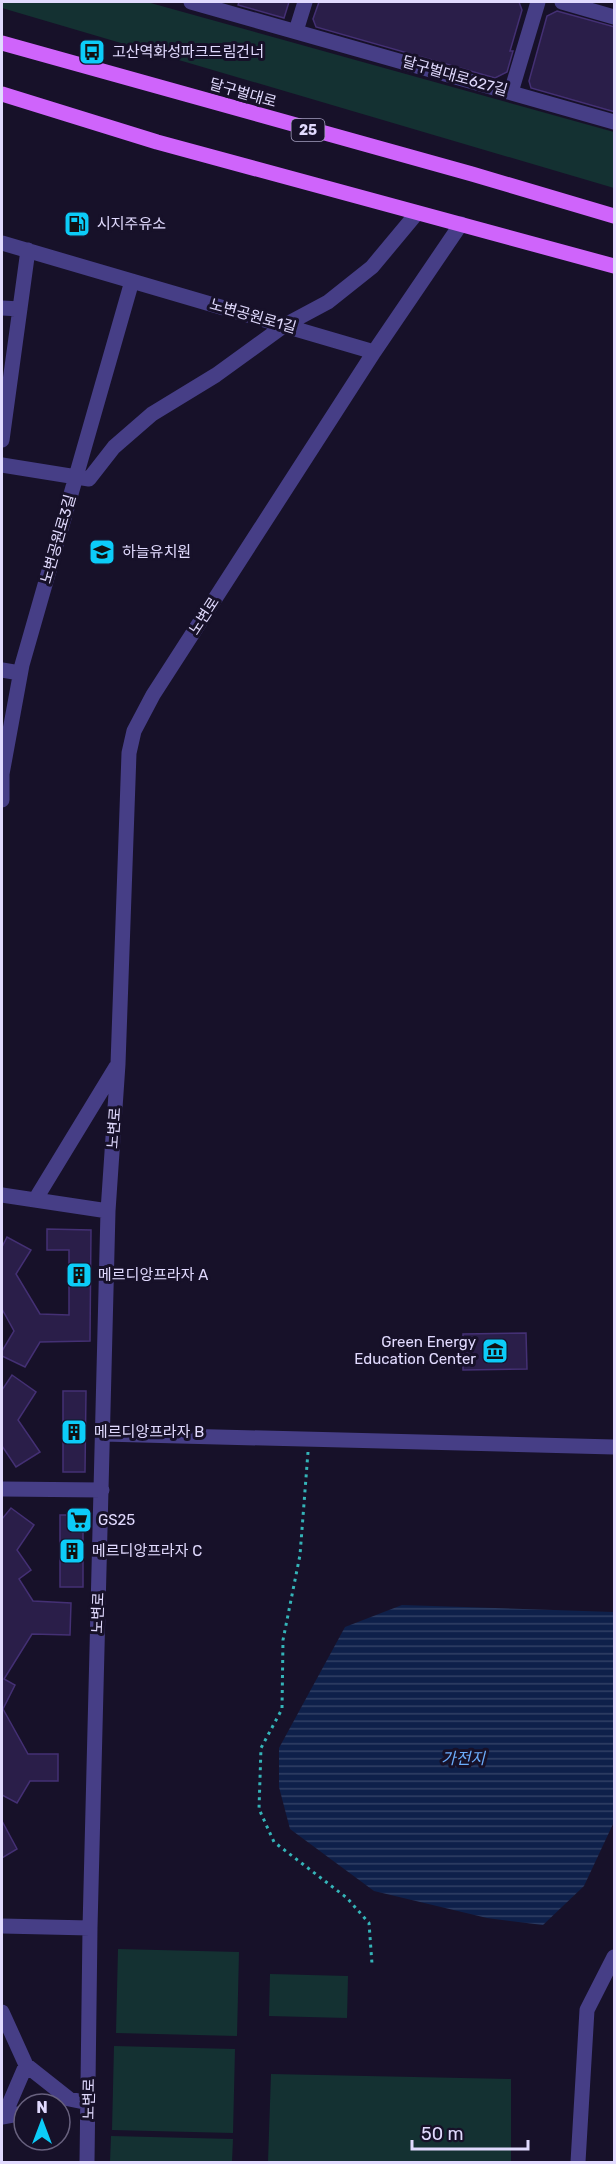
<svg xmlns="http://www.w3.org/2000/svg" width="616" height="2164" font-family="Rubik,'Noto Sans KR',sans-serif">
  <defs>
    <pattern id="water-rules" width="6" height="5" patternUnits="userSpaceOnUse" patternTransform="scale(1.5)"><rect width="6" height="5" fill="#0e204a"/><path d="M0 2.5h6" fill="none" stroke="#314065"/></pattern>
  </defs>
  <rect width="100%" height="100%" fill="#171129"/>
  <path fill="#143132" d="M2,2H147L614,132V188L2,8Z
    M118,1949L239,1952L237,2036L116,2033Z
    M270,1974L348,1976L347,2018L269,2016Z
    M114,2046L235,2049L233,2133L112,2130Z
    M271,2074L511,2079V2162H268Z
    M111,2136L233,2139L232,2162H110Z"/>
  <path fill="url(#water-rules)" d="M402,1605L614,1612L613,1824L584,1886L543,1925L487,1918L374,1891L290,1829L279,1787V1748L345,1627Z"/>
  <path fill="#2a1e49" stroke="#443074" stroke-width="1.5" d="M239,2H289L284,18L238,5Z
    M319,2H519L522,10L510,51H513L507,72L495,78L316,27L313,19Z
    M557,11L615,27V112L531,88L529,81L547,16Z
    M47,1229L91,1230L90,1341L40,1342L25,1367L2,1356V1351L14,1331L2,1309V1247L7,1237L31,1250L16,1274L40,1314L69,1315V1250H47Z
    M526,1333L527,1369L463,1370V1334Z
    M12,1375L36,1392L18,1420L40,1452L16,1467L2,1446V1390Z
    M63,1391H86L85,1472H63Z
    M11,1508L34,1525L17,1550L31,1570L19,1579L33,1601L71,1603L70,1635L32,1634L4,1679L15,1685L3,1709L28,1754H58V1781H30L17,1803L2,1795V1519Z
    M60,1515H83V1587H60Z
    M2,1821L17,1849L2,1858Z"/>
  <g fill="none" stroke-linecap="round" stroke-linejoin="round">
    <path stroke="#34b4b8" stroke-width="3" stroke-dasharray="3 4.5" stroke-linecap="butt" d="M308,1452L300,1555L283,1640L282,1709L261,1748L259,1809L274,1842L347,1898L369,1923L372,1964"/>
    <path stroke="#463e86" stroke-width="15" d="M191,2L614,122
      M562,2L614,17
      M296,31L305,2
      M511,92L538,2
      M2,243L374,352
      M2,308L20,309
      M2,440L28,250
      M2,465L89,479L114,447L152,414L216,375L285,325L328,302L372,267L417,213
      M2,670L20,673
      M2,800V774L22,665L132,281
      M2,1195L108,1211
      M35,1200L116,1067
      M103,1434L614,1447
      M2,1489L102,1490
      M2,1926L90,1928
      M2,2012L26,2065L69,2099L89,2103
      M4,2116L26,2065
      M2,2117L24,2113
      M87,2162L90,1928L108,1211L118,1064L129,753L134,731L153,695L374,352L461,224
      M578,2162L587,2010L614,1957"/>
    <path stroke="#cf64fb" stroke-width="15" d="M2,43L472,174L614,216
      M2,94L157,142L614,266"/>
  </g>
  <defs>
    <g id="bus-square" transform="scale(1.35)"><rect x="-9" y="-9" width="18" height="18" rx="4" fill="#0cccf8" stroke="#171129"/><path d="M-5-6H5V4H4V6H2V4H-2V6H-4V4H-5ZM-3.5-4V0h7V-4ZM-3.5 1.2v1.5H-2V1.2ZM2 1.2v1.5H3.5V1.2Z" fill="#111"/></g>
    <g id="fuel-square" transform="scale(1.35)"><rect x="-9" y="-9" width="18" height="18" rx="4" fill="#0cccf8" stroke="#171129"/><path d="M-5.5-6h7V0h2V4h1.3V-2.5L3-4.5l.8-.8L6-3V5H2.5V1h-1V6h-7ZM-4.2-4.7v3.2H.2V-4.7Z" fill="#111"/></g>
    <g id="school-square" transform="scale(1.35)"><rect x="-9" y="-9" width="18" height="18" rx="4" fill="#0cccf8" stroke="#171129"/><path d="M0-5L7-2L0 1L-7-2ZM-4 1L0 2.5L4 1V4Q0 6-4 4Z" fill="#111"/></g>
    <g id="building-square" transform="scale(1.35)"><rect x="-9" y="-9" width="18" height="18" rx="4" fill="#0cccf8" stroke="#171129"/><path d="M-4-6H4V6H1V3H-1V6H-4ZM-2.5-4.3h1.7v1.8h-1.7ZM.8-4.3h1.7v1.8H.8ZM-2.5-1h1.7V.8h-1.7ZM.8-1h1.7V.8H.8Z" fill="#111"/></g>
    <g id="museum-square" transform="scale(1.35)"><rect x="-9" y="-9" width="18" height="18" rx="4" fill="#0cccf8" stroke="#171129"/><path d="M0-6L6-3V-2H-6V-3ZM-5-1h2V3h-2ZM-1-1h2V3h-2ZM3-1h2V3H3ZM-6 4H6V6H-6Z" fill="#111"/></g>
    <g id="supermarket-square" transform="scale(1.35)"><rect x="-9" y="-9" width="18" height="18" rx="4" fill="#0cccf8" stroke="#171129"/><path d="M-6-5.5h2.5l.6 2H6L4.5 2H-2.5L-4.4-4H-6ZM-1.5 3.2a1.3 1.3 0 1 0 .1 0ZM3 3.2a1.3 1.3 0 1 0 .1 0Z" fill="#111"/></g>
  </defs>
  <g fill-rule="evenodd">
    <use href="#bus-square" x="92" y="52"/>
    <use href="#fuel-square" x="77" y="224"/>
    <use href="#school-square" x="102" y="552"/>
    <use href="#building-square" x="79" y="1275"/>
    <use href="#museum-square" x="495" y="1351"/>
    <use href="#building-square" x="74" y="1432"/>
    <use href="#supermarket-square" x="79" y="1520"/>
    <use href="#building-square" x="72" y="1551"/>
  </g>
  <g text-anchor="middle" stroke-width="6" stroke-linejoin="round" paint-order="stroke">
    <rect fill="#171129" stroke="#a49ebe" stroke-width="1.5" x="291.5" y="119" width="33" height="22" rx="4.5"/>
    <g font-size="14" font-weight="bold" fill="#e1dafe">
      <text x="308" y="135">25</text>
    </g>
    <g font-size="15" fill="#e1dafe" stroke="#171129" text-anchor="start">
      <text x="112" y="57">고산역화성파크드림건너</text>
      <text x="97" y="229">시지주유소</text>
      <text x="122" y="557">하늘유치원</text>
      <text x="98" y="1280">메르디앙프라자 A</text>
      <text x="476" y="1347" text-anchor="end">Green Energy<tspan x="476" dy="17">Education Center</tspan></text>
      <text x="94" y="1437">메르디앙프라자 B</text>
      <text x="98" y="1525">GS25</text>
      <text x="92" y="1556">메르디앙프라자 C</text>
    </g>
    <g font-size="15" fill="#e1dafe" stroke="#171129">
      <text transform="translate(455 76) rotate(16)" y="5">달구벌대로627길</text>
      <text transform="translate(243 93) rotate(16)" y="5">달구벌대로</text>
      <text transform="translate(253 316) rotate(16)" y="5">노변공원로1길</text>
      <text transform="translate(58 539) rotate(-74)" y="5">노변공원로3길</text>
      <text transform="translate(204 616) rotate(-57)" y="5">노변로</text>
      <text transform="translate(114 1128) rotate(-86)" y="5">노변로</text>
      <text transform="translate(98 1613) rotate(-88)" y="5">노변로</text>
      <text transform="translate(89 2099) rotate(-89)" y="5">노변로</text>
    </g>
    <g font-size="16" font-style="italic" fill="#6bacfb" stroke="#171129">
      <text x="463" y="1764">가전지</text>
    </g>
  </g>
  <rect width="616" height="2164" fill="none" stroke="#e1dafe" stroke-width="6"/>
  <g transform="translate(42 2122)"><circle r="28" fill="#171129" stroke="#68617e" stroke-width="1.5"/>
  <path d="M0-4.5L10 22L0 15L-10 22Z" fill="#0cccf8"/>
  <text y="-9" font-size="16" font-weight="bold" text-anchor="middle" fill="#e1dafe">N</text>
  </g>
  <path d="M412 2140v9h116v-9" fill="none" stroke="#e1dafe" stroke-width="3"/>
  <text x="421" y="2140" font-size="18" fill="#e1dafe" stroke="#171129" stroke-width="4.5" paint-order="stroke">50 m</text>
</svg>
